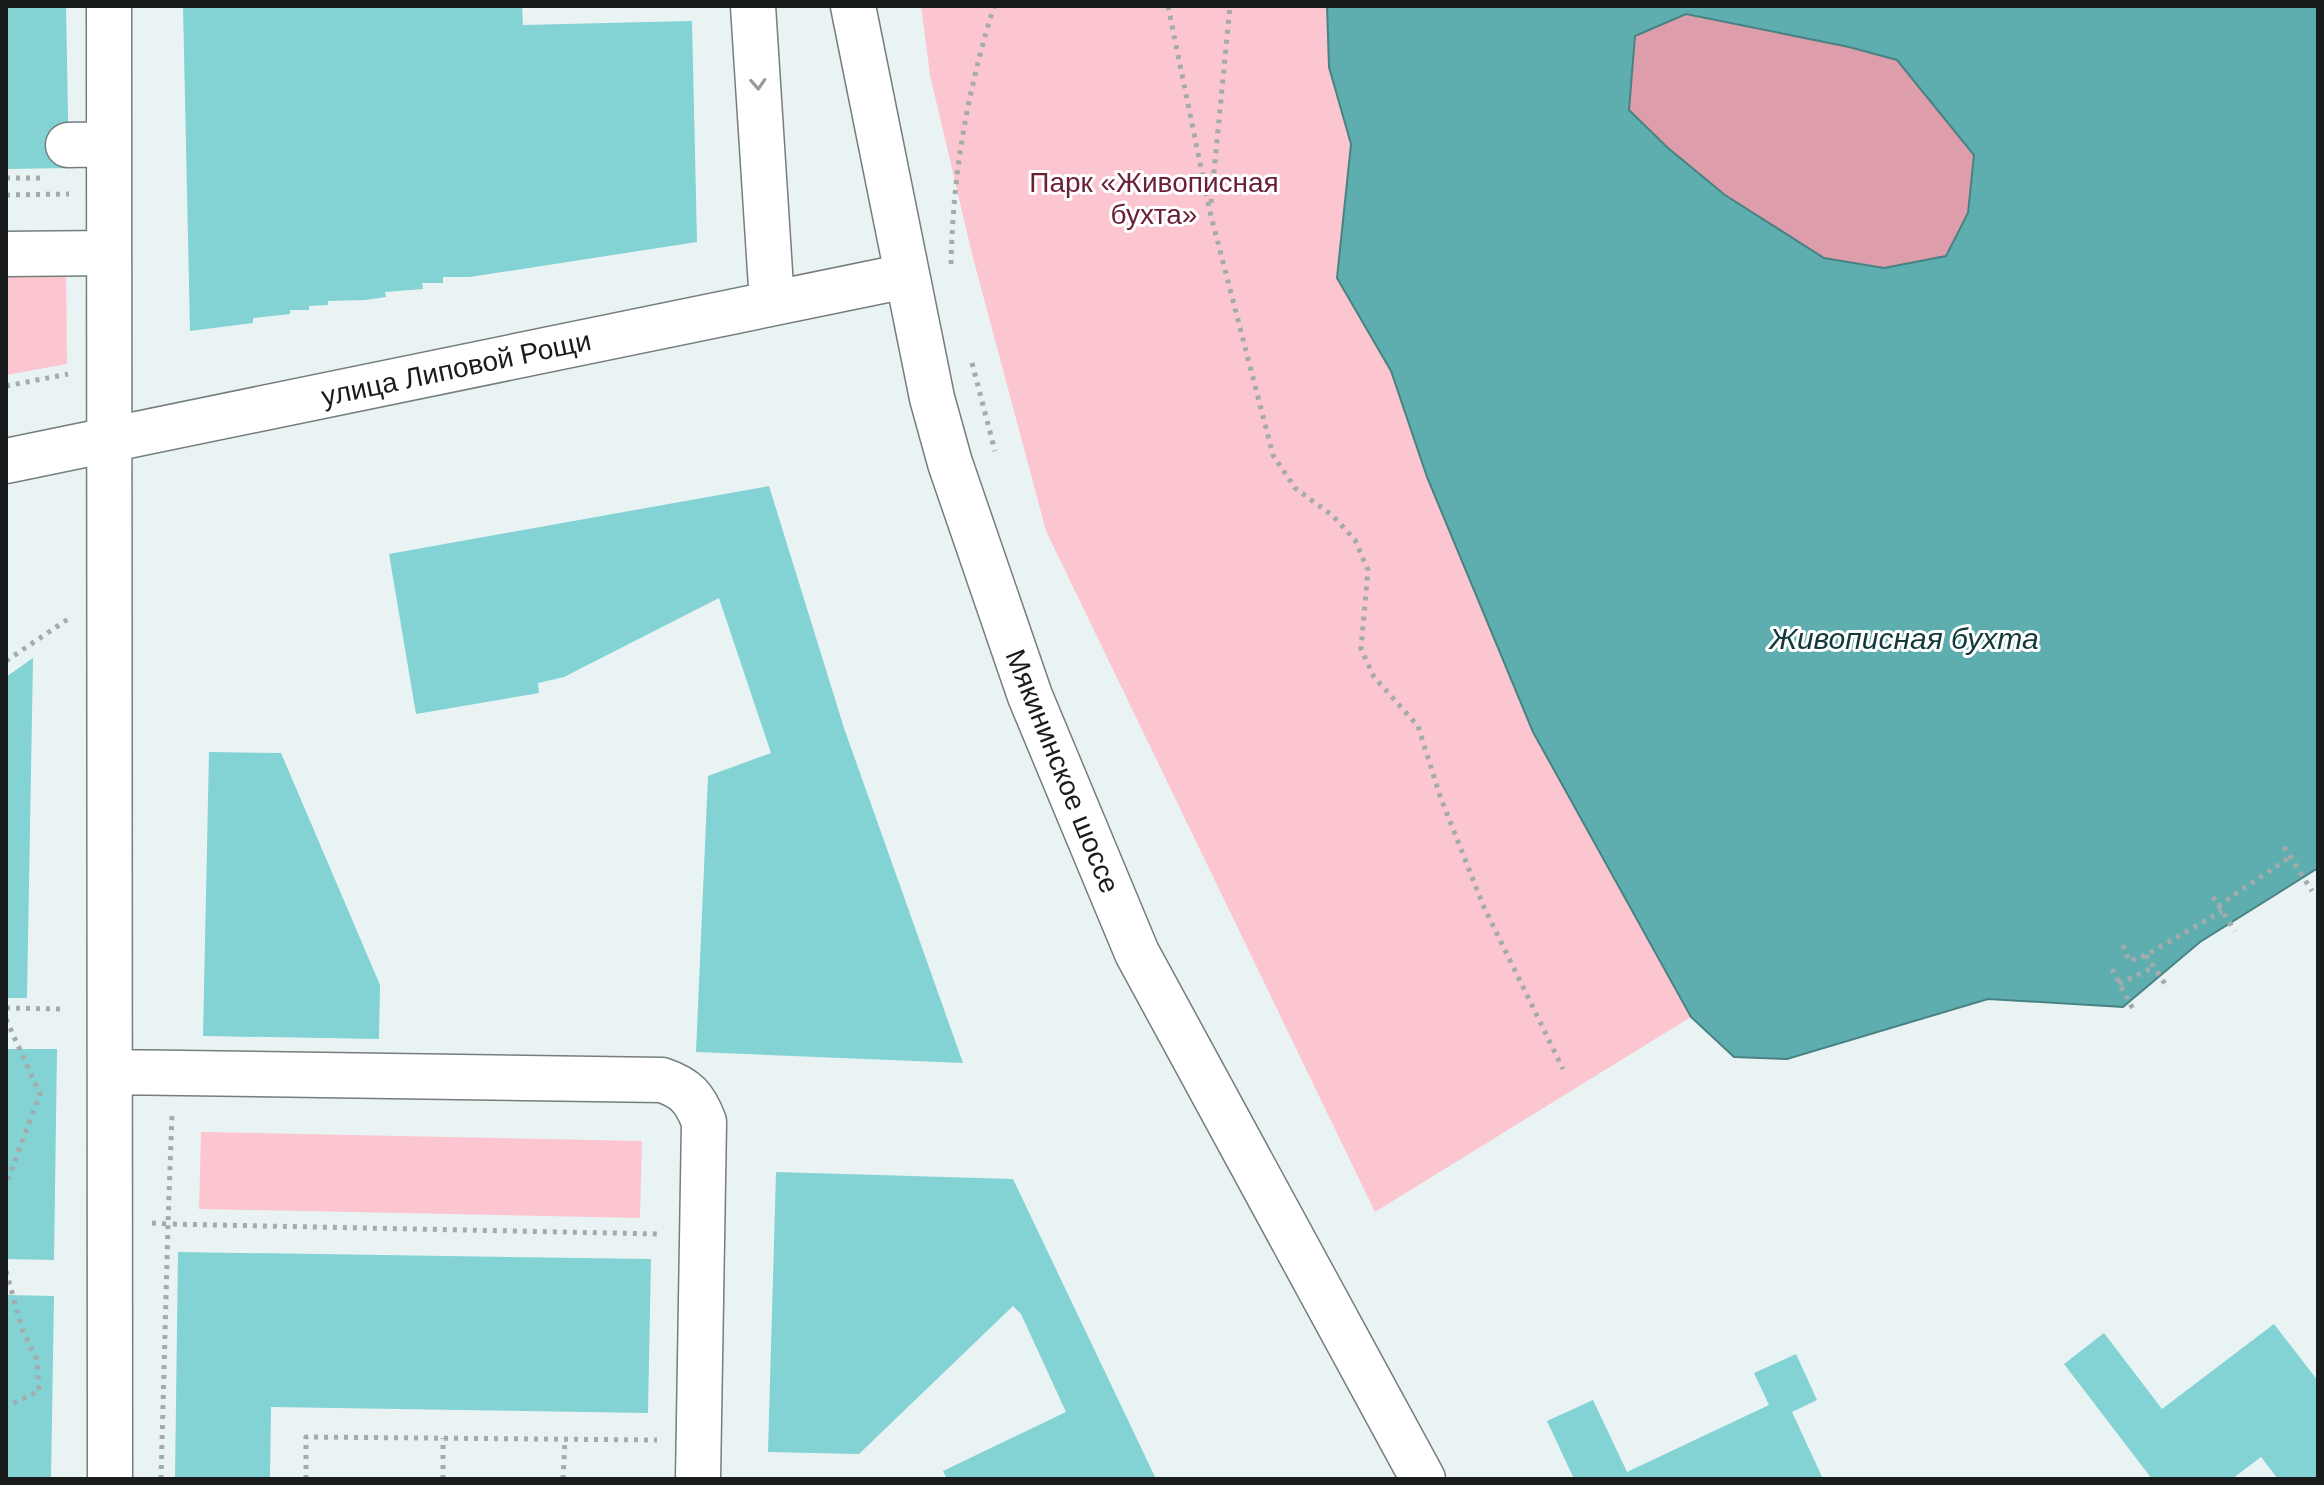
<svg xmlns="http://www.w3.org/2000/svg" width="2324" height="1485" font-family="Helvetica,sans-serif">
  <rect width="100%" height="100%" fill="#eaf3f4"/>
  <path fill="#fcc6d0" d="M921,6H1327L1329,67L1351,144L1337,278L1391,371L1427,477L1533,732L1691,1017L1375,1212L1046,531L972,254L930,75Z
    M66,267L67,364L6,375V268Z
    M201,1132L642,1141L640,1218L199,1209Z"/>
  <path fill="#de9daa" d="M1686,14L1849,47L1897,60L1974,155L1968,213L1946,257L1884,268L1824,258L1725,195L1668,148L1629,110L1635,36Z"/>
  <path fill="#5eaeaf" stroke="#498283" stroke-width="2" fill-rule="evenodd" d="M1327,6H2318V868L2200,942L2123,1007L1988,999L1787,1059L1734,1057L1691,1017L1533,732L1427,477L1391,371L1337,278L1351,144L1329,67ZM1686,14L1849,47L1897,60L1974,155L1968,213L1946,256L1884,268L1824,258L1725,195L1668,148L1629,110L1635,36Z"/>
  <path fill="#83d2d4" d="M6,6H66L69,168L6,169Z
    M183,6H522L523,25L692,21L697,242L470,277H443V283H422L423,289L385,292L386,297L365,300L328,301V305L309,306V310H290V314L253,318V323L190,331Z
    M769,486L844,728L963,1063L696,1052L708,776L771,753L719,598L564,677L538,683L539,693L416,714L389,554Z
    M33,658L27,998H6V677Z
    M209,752L281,753L380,985L379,1039L203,1036Z
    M6,1049H57L54,1260L6,1259Z
    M776,1172L1013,1179L1156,1479H947L943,1471L1066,1412L1021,1314L1013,1306L859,1454L768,1452Z
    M178,1252L651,1259L648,1413L271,1407L270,1479H175Z
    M6,1295L54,1296L51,1479H6Z
    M2274,1324L2318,1381V1479H2278L2261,1457L2232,1479H2152L2064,1364L2104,1333L2162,1409Z
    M1796,1354L1817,1400L1792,1412L1823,1479H1574L1547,1421L1593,1400L1627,1472L1769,1405L1754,1373Z"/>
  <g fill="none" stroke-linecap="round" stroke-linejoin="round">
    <g stroke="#757d7d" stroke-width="47">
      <path id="minor" d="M109,6L110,1479
        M753,6L772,303
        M853,6L932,398L950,463L1030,696L1137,953L1423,1479
        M68,145L109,144
        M6,254L109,253
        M6,461L906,276
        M110,1072L662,1080C686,1088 695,1098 704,1122L698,1479"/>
    </g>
    <path stroke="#a4abac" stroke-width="5" stroke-dasharray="4 6" stroke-linecap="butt" d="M1168,6L1210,212L1273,455L1295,488L1333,516L1355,540L1368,570L1361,649L1374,677L1418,726L1440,796L1483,905L1563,1069
      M6,178H41
      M6,195L69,194
      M1211,203L1230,6
      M951,264C953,172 967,93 994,6
      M972,363L995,451
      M6,386L68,374
      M6,661L68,619
      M2284,847L2312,891
      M2213,897L2235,931
      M2218,906L2290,857
      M2123,945L2129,961L2146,955L2222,911
      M2146,955L2167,987
      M2112,969L2135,1013
      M2119,984L2154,967
      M6,1008L60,1009
      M6,1019L40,1094L6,1184
      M152,1223L168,1224L172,1114
      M6,1271L22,1329L37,1360L39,1391L6,1407
      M161,1479L168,1224L661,1234
      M306,1479V1437L657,1440
      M443,1479V1438
      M563,1479L565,1440"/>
    <use href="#minor" stroke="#fff" stroke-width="44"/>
  </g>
  <defs><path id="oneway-chevron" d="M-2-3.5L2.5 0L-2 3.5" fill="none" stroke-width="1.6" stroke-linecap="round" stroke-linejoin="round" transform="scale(2)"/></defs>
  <use stroke="#989999" href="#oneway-chevron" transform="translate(758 84) rotate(87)"/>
  <g text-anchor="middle" stroke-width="6" stroke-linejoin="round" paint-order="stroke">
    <g font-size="28" fill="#6c2037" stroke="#fff">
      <text x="1154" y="192">Парк «Живописная<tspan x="1154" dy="32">бухта»</tspan></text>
    </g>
    <g font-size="28" fill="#191c1c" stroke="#fff">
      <text transform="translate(456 368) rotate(-12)" y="10">улица Липовой Рощи</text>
      <text transform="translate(1063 771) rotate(68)" y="10">Мякининское шоссе</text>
    </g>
    <g font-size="30" font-style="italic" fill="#133a3b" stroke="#fff">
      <text x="1904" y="649">Живописная бухта</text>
    </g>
  </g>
  <rect width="2324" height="1485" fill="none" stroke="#191c1c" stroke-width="16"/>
</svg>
